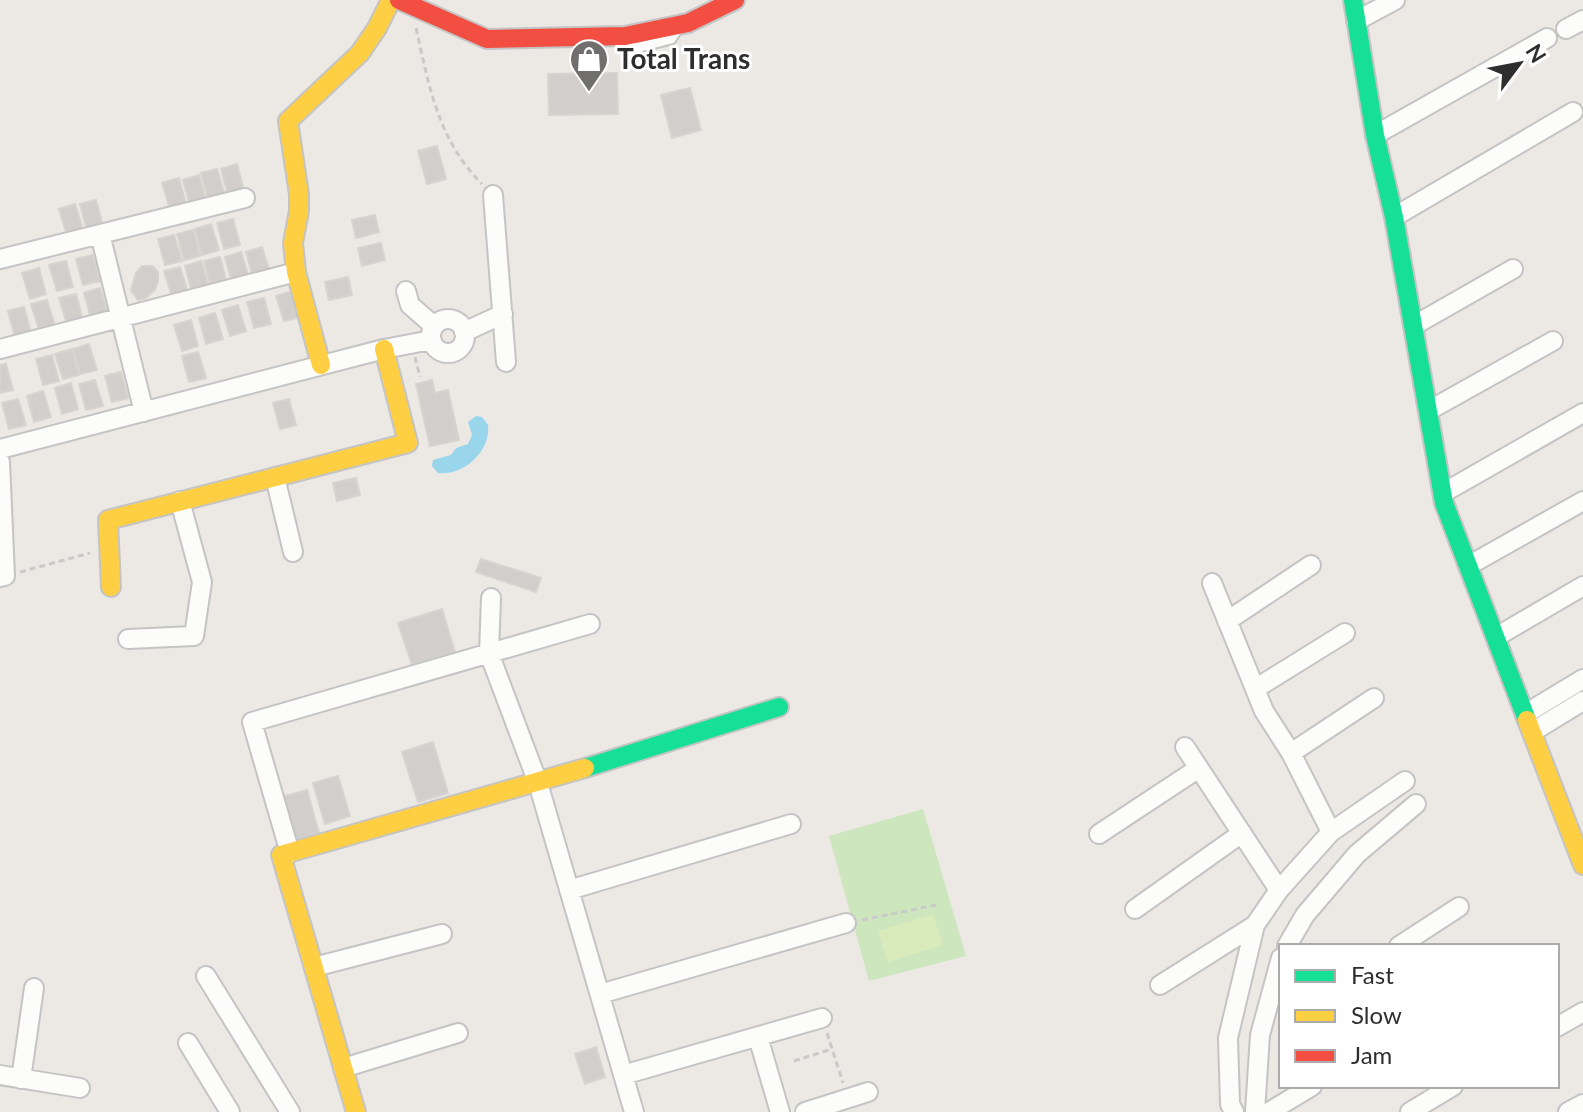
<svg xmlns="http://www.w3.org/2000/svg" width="1583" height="1112" font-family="Lato,sans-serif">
  <rect width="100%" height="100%" fill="#ece8e4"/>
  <path fill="#cee6be" d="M923,809L966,956L869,981L829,836Z"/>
  <path fill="#d9eabb" d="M933,914L943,945L888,962L878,931Z"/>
  <path fill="#99d6ec" d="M476,416L482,417L488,425C491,451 464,476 438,473L432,466L433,460L451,455L456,448L468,444L472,435L468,422Z"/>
  <path fill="#d1cecb" stroke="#d7d4d0" stroke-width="2" d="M617,73L618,114L549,115L548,74Z
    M690,88L701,130L672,138L661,95Z
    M437,146L446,179L427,184L418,151Z
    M237,164L244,190L228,195L221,169Z
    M217,169L225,195L208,199L201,173Z
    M199,175L206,201L190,206L183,180Z
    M179,178L186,204L170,209L162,183Z
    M96,200L103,226L87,230L80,204Z
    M75,204L83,230L67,235L59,209Z
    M375,215L379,232L356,238L352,220Z
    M233,219L240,245L224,249L217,223Z
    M211,224L219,250L202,255L195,229Z
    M193,230L200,256L184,260L177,234Z
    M174,235L182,261L165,265L158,239Z
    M381,243L385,260L362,266L358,248Z
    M262,247L270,273L253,278L246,252Z
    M241,252L249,278L232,283L225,257Z
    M93,255L100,281L83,285L76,259Z
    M220,257L227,283L211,287L204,261Z
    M66,261L73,287L57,291L49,265Z
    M201,261L209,287L192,292L185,266Z
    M142,266H152L158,272V281L155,290L146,298L138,300L131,290L136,273Z
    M180,267L188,293L172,297L164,271Z
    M39,268L46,294L30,299L22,273Z
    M348,277L352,295L329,300L325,282Z
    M100,288L108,314L91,319L84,293Z
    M293,291L300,317L284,321L276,296Z
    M76,294L83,320L67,324L59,298Z
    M264,298L271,324L254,328L247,302Z
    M47,300L55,326L39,330L31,304Z
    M238,305L246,331L230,336L222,310Z
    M24,307L31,333L15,337L8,311Z
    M215,313L223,339L206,344L199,318Z
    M191,320L198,346L182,351L174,325Z
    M89,344L97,370L80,374L73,349Z
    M72,349L79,375L63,379L55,354Z
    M198,352L206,378L189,382L182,356Z
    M52,355L59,381L43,385L36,359Z
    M6,364L13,390L0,393V365Z
    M121,372L128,398L112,402L105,376Z
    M95,380L103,406L86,410L79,384Z
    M432,380L435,393L448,390L459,440L430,446L416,384Z
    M71,383L78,409L62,414L55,388Z
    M43,391L51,417L34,422L27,396Z
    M18,399L26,425L9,429L2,403Z
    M289,399L296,425L280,429L273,403Z
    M356,478L360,495L337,501L333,483Z
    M481,559L541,578L536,592L476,572Z
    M442,609L455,652L412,665L398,623Z
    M433,742L448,793L418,802L402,752Z
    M338,776L350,816L325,824L313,783Z
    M307,790L319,833L295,840L282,797Z
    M596,1047L605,1077L585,1084L575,1054Z"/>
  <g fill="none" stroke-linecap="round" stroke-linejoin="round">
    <g stroke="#c5c4c5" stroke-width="13">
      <path id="lane" d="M624,40L636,48L671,39L677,30"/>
    </g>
    <g stroke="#c5c4c5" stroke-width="22">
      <path id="street" d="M1356,21L1395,0
        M1566,29L1583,20
        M1375,135L1547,38
        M493,195L506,362
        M1394,217L1573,112
        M100,234L144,412
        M0,259L245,198
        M406,291L410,305L434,326
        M431 336a17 17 0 1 1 34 0a17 17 0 1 1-34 0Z
        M1413,326L1513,269
        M464,332L503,314
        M0,349L296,272
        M1428,411L1553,341
        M0,449L384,349L431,340
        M0,462L5,576L0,577
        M275,477L293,552
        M1443,493L1583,413
        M1468,566L1583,501
        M1212,583L1264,711L1291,753L1331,832
        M491,598L489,653L538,783L634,1112
        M1227,621L1311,565
        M1496,637L1583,586
        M128,639L194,636L202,582L180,501
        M1255,689L1345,633
        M1525,714L1583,679
        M1532,732L1583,701
        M1185,747L1279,890
        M1291,753L1374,698
        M1099,834L1199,768
        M290,853L252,722L590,624
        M569,890L791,824
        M1135,909L1242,833
        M1287,946L1305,915L1357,854L1416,804
        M1399,946L1459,907
        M314,967L442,934
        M206,976L290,1112
        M1160,985L1255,925
        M600,994L846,923
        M1557,1027L1583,1012
        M758,1037L780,1112
        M188,1043L230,1112
        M343,1068L458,1033
        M0,1075L80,1088
        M623,1075L822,1018
        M21,1079L34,988
        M805,1112L868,1092
        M1234,1112L1230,1104L1228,1038L1255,925L1279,890L1331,832L1405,781
        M1255,1112L1260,1035L1281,958
        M1269,1112L1312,1086
        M1410,1112L1453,1086
        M1568,1112L1583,1104"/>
    </g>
    <g stroke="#c5c4c5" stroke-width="22">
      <path id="fast" d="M1353,0L1375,135L1394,217L1444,503L1527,720
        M585,768L779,707"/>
    </g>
    <g stroke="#c5c4c5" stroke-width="22">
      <path id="slow" d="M321,365L296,272L293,243L299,211V194L288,121L360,53L377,28L391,0
        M111,587L108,520L408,443L384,349
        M1527,720L1583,865
        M356,1112L281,855L585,768"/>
    </g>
    <g stroke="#c5c4c5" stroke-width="22">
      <path id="jam" d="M399,0L487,39L625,36L688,23L735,0"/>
    </g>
    <path stroke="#c9c9c8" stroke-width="3" stroke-dasharray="6 4" stroke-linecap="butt" d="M416,28C429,86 438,140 482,184
      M415,357L420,377
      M20,572L90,553
      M862,920L936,905
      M827,1033L843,1083
      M794,1061L832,1049"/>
    <use href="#lane" stroke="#fcfcfb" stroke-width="9"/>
    <use href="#street" stroke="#fcfcfb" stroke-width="18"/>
    <use href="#fast" stroke="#16e098" stroke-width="18"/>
    <use href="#slow" stroke="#ffcf43" stroke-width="18"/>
    <use href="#jam" stroke="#f24e42" stroke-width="18"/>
  </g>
  <defs>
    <g id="shop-pin" transform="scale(2)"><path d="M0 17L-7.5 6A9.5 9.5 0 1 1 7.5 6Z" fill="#706f6e" stroke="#fff"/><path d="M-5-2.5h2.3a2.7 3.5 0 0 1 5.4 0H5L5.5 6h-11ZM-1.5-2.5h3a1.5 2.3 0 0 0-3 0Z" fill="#fff"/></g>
  </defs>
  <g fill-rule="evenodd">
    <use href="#shop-pin" x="589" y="59"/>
  </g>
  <g text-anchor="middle" stroke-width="6" stroke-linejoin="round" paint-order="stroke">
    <g font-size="28" font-weight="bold" fill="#2e2e2e" stroke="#fff" text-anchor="start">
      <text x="617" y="69">Total Trans</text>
    </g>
  </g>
  <rect x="1279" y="944" width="280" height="144" fill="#ffffff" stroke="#ababab" stroke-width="2"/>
  <rect x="1295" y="970" width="40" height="12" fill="#16e098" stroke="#ababab" stroke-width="2"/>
  <text x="1351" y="984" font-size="24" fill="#2e2e2e">Fast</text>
  <rect x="1295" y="1010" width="40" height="12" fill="#ffcf43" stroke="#ababab" stroke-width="2"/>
  <text x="1351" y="1024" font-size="24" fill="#2e2e2e">Slow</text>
  <rect x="1295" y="1050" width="40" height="12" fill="#f24e42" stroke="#ababab" stroke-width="2"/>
  <text x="1351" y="1064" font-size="24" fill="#2e2e2e">Jam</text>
  <g transform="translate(1519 64) rotate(58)" stroke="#ffffff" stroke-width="6" paint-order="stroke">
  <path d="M0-6L14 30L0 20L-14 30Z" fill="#2e2e2e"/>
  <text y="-12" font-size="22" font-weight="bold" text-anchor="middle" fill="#2e2e2e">N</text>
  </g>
</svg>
